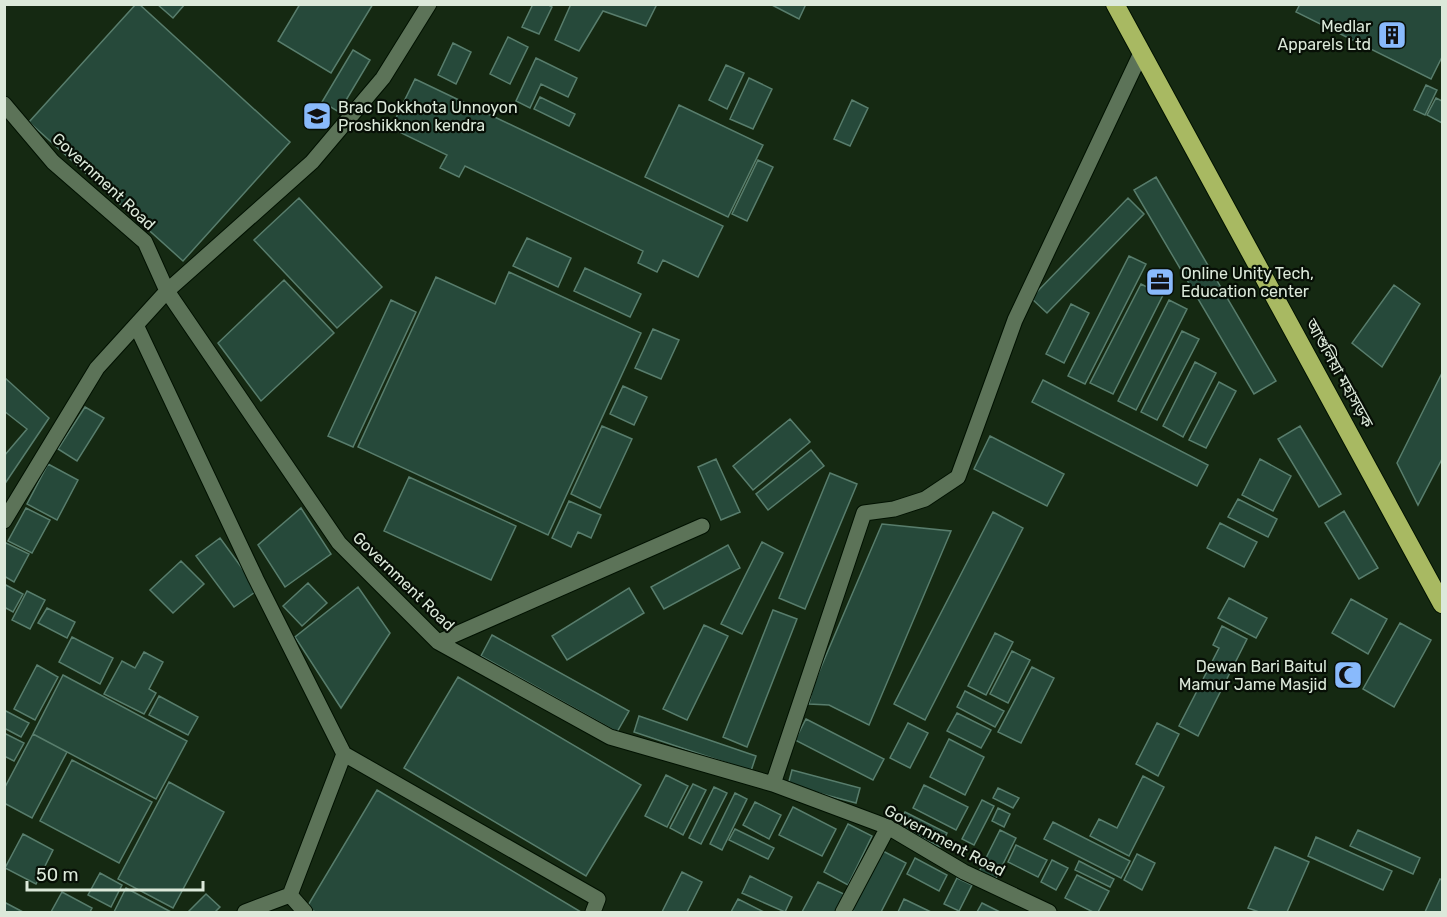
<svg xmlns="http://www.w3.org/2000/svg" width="1447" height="917" font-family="Rubik,'Noto Sans Bengali',sans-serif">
  <rect width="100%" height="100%" fill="#152912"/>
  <path fill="#26493a" stroke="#587d6c" stroke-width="1.5" d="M136,4H139L290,142L183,261L29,122Z
    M157,4H185L173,18Z
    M300,4H373L331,73L278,41Z
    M533,4H547L552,7L539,34L522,27Z
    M571,4H653L656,6L646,26L603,11L579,51L555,40Z
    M770,4H806L799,19Z
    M1300,4H1442V57L1431,79L1296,12Z
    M508,37L528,47L510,84L490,74Z
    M453,43L471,52L456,84L438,75Z
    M353,50L370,60L339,112L322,102Z
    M536,58L577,78L568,97L541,84L530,108L516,101Z
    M726,65L744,73L727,109L709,100Z
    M749,78L772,89L753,129L730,119Z
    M415,79L723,226L698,277L663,260L657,272L638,263L643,251L465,166L459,177L440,168L447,155L391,128Z
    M1426,85L1437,90L1425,115L1414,110Z
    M540,97L575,114L569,126L534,109Z
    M1436,98L1442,101V123L1427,115Z
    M852,100L868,108L850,146L834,139Z
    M679,105L763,145L728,217L645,177Z
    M758,160L773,167L747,221L732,214Z
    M1156,177L1276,381L1254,394L1134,190Z
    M299,198L382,287L337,328L254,240Z
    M1128,198L1144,214L1047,313L1031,298Z
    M527,238L571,258L558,287L513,266Z
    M1129,256L1146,264L1085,384L1068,376Z
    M585,268L641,294L630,317L574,291Z
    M509,272L641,333L548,535L358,447L436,277L495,304Z
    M284,280L334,333L261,401L218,343Z
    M1141,284L1163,295L1113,394L1090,383Z
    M1394,285L1420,304L1382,367L1352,343Z
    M391,300L416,312L353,447L328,436Z
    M1169,300L1187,309L1136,410L1118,401Z
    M1071,304L1089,313L1064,363L1046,354Z
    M653,329L679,340L661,379L635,368Z
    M1182,331L1199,339L1157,420L1141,412Z
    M1195,362L1216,373L1183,437L1163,426Z
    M1442,373V459L1418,505L1397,463Z
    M4,377L49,418L6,482L4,480V456L27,429L4,411Z
    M1043,380L1208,465L1197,486L1032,402Z
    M1219,382L1236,391L1206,448L1189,440Z
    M623,386L647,397L634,425L610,414Z
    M85,407L104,418L77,461L58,449Z
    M790,419L810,442L753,490L733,466Z
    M602,426L632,439L600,508L571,494Z
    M1300,426L1341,494L1319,507L1278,439Z
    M990,436L1064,474L1047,506L974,469Z
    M811,450L824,466L768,510L756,494Z
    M716,459L740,512L721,520L698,467Z
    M1260,459L1291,476L1273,511L1242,495Z
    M48,464L78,480L57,520L27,504Z
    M830,473L857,484L805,609L779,598Z
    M409,477L516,526L491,580L384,531Z
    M1238,499L1277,519L1268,537L1228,517Z
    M569,501L601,515L591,538L578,532L571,547L552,538Z
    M26,508L50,520L32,553L8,541Z
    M301,508L331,554L285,587L258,545Z
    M1344,511L1378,568L1359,579L1325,523Z
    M993,512L1023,528L925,720L894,704Z
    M1220,523L1257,542L1244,567L1207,548Z
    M882,524L951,531L869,725L829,705L809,704L813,686Z
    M220,538L258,590L234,607L196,556Z
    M4,542L29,554L14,582L4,576Z
    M762,542L783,553L742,634L721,624Z
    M728,545L740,568L664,609L651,587Z
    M181,561L204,584L173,613L150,590Z
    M308,583L327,603L302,626L283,606Z
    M4,584L23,594L13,612L4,607Z
    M358,587L390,633L341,708L295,637Z
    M629,588L644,613L567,660L552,636Z
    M27,591L45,600L30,629L12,620Z
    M1229,598L1267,618L1256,638L1218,618Z
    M1351,599L1387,619L1368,654L1332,633Z
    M47,608L75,622L67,638L38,623Z
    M773,610L797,619L747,747L723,737Z
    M1400,623L1431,640L1394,707L1363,689Z
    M704,625L728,636L687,720L663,709Z
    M1222,626L1247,639L1198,736L1179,726L1219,648L1213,645Z
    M995,633L1013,642L986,695L968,686Z
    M492,635L629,711L617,732L481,656Z
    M72,637L113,658L100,684L59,662Z
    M1012,651L1030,660L1008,703L990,694Z
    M144,652L163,662L149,689L156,693L144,714L104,694L122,661L135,668Z
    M37,665L58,677L35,720L14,709Z
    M1032,667L1054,678L1021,743L998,732Z
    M63,675L187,741L156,799L33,734Z
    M458,677L641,785L586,876L404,768Z
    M965,691L1004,711L995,727L957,707Z
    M159,696L198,717L188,735L149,715Z
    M4,710L29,723L21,737L4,728Z
    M957,713L991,730L981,748L947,731Z
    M639,716L756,756L751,771L634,732Z
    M806,719L884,759L873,780L795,740Z
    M908,723L928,733L910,768L890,758Z
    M1157,723L1179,734L1158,776L1136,764Z
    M4,733L24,743L14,761L4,756Z
    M33,734L67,752L32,818L4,803V789Z
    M949,739L984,757L965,795L930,777Z
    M72,760L152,802L119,863L40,821Z
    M792,770L860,788L856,803L788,785Z
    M666,775L688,786L667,827L645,816Z
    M1143,776L1164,787L1129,856L1090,836L1099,819L1117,828Z
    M169,782L224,812L173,908L118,879Z
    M693,784L706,790L683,835L670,828Z
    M924,785L968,807L956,830L913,808Z
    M714,787L727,793L701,844L689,838Z
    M998,788L1019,798L1013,808L993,798Z
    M377,790L581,912H315L307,907Z
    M735,793L747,799L722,850L710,844Z
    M982,800L994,806L974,845L962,839Z
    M755,802L781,815L769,839L743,825Z
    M793,807L836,829L822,856L779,835Z
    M998,808L1010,814L1004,827L992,821Z
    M905,812L947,833L940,847L898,826Z
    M1053,822L1130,861L1121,878L1044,839Z
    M848,824L872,836L848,885L824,872Z
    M735,829L774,848L768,859L729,840Z
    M1000,830L1016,838L995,880L979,872Z
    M1358,830L1420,858L1413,874L1350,846Z
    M23,834L53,850L36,884L5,868Z
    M1316,837L1392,871L1383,890L1308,856Z
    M1016,845L1047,860L1038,877L1008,862Z
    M1275,847L1309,862L1287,912H1259L1248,908Z
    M881,850L906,863L881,912H855L851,910Z
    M1137,854L1155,863L1142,890L1124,880Z
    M915,858L947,875L939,891L907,874Z
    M1052,860L1068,868L1056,890L1041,882Z
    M1079,861L1114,879L1110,887L1075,870Z
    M682,872L702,882L687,912H662Z
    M100,873L122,885L111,907L88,895Z
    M1077,875L1109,891L1098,912H1093L1065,898Z
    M750,876L792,897L785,912L742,893Z
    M957,878L972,885L959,911L944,904Z
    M1440,879L1442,880V912H1425Z
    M818,882L844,894L835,912H802Z
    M126,888L171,912H114Z
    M62,892L92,908L90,912H51Z
    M206,894L220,907L215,912H188Z
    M738,899L764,912H731Z
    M904,899L931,912H898Z
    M4,902L23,912H4Z
    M982,903L1000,912H977Z"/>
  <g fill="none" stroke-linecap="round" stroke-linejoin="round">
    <g stroke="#011100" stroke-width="17">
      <path id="minor" d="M4,104L53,162L145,242L167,291L339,543L438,642L610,737L773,784L888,827L964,872L1049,912
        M136,325L256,579L344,754L598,899L593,912
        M4,521L97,368L167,291L312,162L383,78L429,4
        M438,642L702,526
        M773,784L864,513L894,509L925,499L958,477L1015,320L1142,51
        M290,895L344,754
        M245,912L290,895L305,912
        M843,912L888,827"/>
    </g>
    <g stroke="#011100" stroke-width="20">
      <path id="highway" d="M1115,4L1442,604"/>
    </g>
    <use href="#minor" stroke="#5c7358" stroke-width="15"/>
    <use href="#highway" stroke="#a8b962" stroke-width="18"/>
  </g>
  <defs>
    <g id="building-square" transform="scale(1.5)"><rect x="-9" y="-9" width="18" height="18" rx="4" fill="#89bafc" stroke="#070f06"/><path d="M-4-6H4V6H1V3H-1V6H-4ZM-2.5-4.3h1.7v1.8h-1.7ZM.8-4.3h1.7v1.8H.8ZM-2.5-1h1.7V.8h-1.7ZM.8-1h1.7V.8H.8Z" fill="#111"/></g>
    <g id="school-square" transform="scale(1.5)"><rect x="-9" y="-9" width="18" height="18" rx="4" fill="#89bafc" stroke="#070f06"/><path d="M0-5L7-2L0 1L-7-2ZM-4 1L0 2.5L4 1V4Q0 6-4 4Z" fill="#111"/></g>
    <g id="office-square" transform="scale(1.5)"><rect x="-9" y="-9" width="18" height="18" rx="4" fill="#89bafc" stroke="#070f06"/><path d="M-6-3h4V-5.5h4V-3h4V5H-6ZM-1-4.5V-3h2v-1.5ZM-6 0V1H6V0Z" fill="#111"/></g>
    <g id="mosque-square" transform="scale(1.5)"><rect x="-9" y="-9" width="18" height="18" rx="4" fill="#89bafc" stroke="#070f06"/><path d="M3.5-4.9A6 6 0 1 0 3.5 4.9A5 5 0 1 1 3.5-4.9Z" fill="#111"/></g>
  </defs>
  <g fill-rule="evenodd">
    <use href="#building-square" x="1392" y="35"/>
    <use href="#school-square" x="317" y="116"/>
    <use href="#office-square" x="1160" y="282"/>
    <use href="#mosque-square" x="1348" y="675"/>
  </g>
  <g text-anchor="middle" stroke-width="4.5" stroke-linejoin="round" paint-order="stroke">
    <g font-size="16" fill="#dce9da" stroke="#070f06" text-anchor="end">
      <text x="1371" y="32">Medlar<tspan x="1371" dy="18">Apparels Ltd</tspan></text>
      <text x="338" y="113" text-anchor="start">Brac Dokkhota Unnoyon<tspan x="338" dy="18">Proshikknon kendra</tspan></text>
      <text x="1181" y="279" text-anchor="start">Online Unity Tech,<tspan x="1181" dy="18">Education center</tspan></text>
      <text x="1327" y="672">Dewan Bari Baitul<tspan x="1327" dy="18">Mamur Jame Masjid</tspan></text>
    </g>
    <g font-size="16" fill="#dce9da" stroke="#070f06">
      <text transform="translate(104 181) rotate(43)" y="6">Government Road</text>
      <text transform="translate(1340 373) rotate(61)" y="6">আশুলিয়া মহাসড়ক</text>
      <text transform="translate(404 581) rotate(44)" y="6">Government Road</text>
      <text transform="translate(945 840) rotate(28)" y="6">Government Road</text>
    </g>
  </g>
  <rect width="1447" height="917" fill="none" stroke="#dce9da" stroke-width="12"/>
  <path d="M27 881v9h176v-9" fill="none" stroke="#dce9da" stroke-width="3"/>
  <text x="36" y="881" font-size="18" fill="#dce9da" stroke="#070f06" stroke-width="4.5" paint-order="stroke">50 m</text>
</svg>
